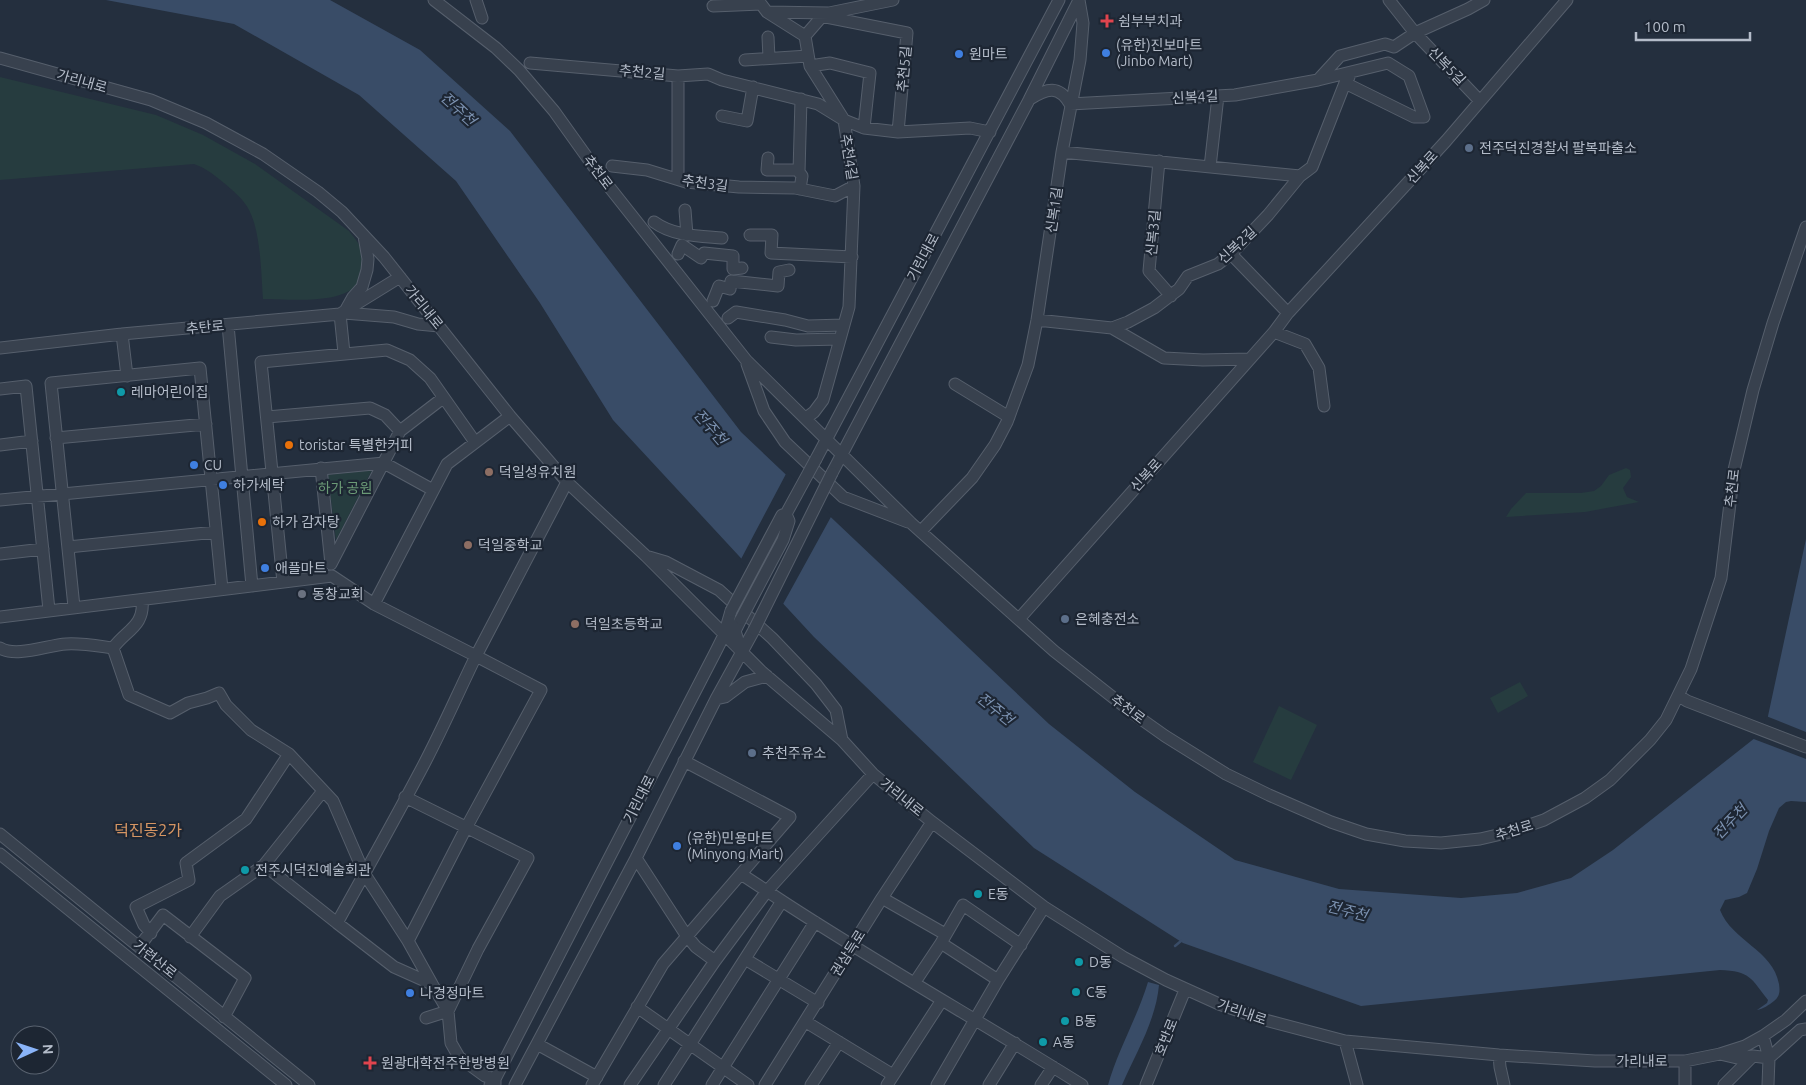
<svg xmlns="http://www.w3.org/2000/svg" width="1806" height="1085" font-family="Ubuntu,'Noto Sans KR',sans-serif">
  <rect width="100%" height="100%" fill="#242f3e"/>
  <path fill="#263c3f" d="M0,77L156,115L203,135L255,164L349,231C359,243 366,252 362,269C360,274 360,280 357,284C342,305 287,299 263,299C261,273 261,226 246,205C240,196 231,189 224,183C214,175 206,168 194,164L0,180Z
    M1626,468L1630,470L1631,477L1623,488L1627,497L1639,502L1585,512L1506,517L1511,509L1526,493H1581L1594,491L1601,486L1609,475Z
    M372,470L336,540L328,475Z
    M1520,682L1528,696L1498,713L1490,698Z
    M1279,706L1317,725L1291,780L1253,762Z"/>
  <path fill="#394c67" d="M106,0H330L420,50L510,131L741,432L1049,724L1135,792L1235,860L1339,889L1461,898L1517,893L1571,878L1613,850L1765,730L1806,539V802L1791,801L1786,802L1779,808L1769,831L1757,869L1747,893L1739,897L1725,900L1720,910C1732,941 1773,950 1779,984C1780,991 1780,996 1774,1001C1769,1005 1763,1009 1757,1010L1767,1003L1768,1000C1751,978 1750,971 1720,970L1361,1006L1183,943L1034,848L814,637L613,420L540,303L456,181L359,95L234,24Z
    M1148,982L1159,985C1156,1020 1136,1053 1122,1085H1108C1118,1050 1137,1018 1148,982Z"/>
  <path fill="#242f3e" d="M787,472L832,515L782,606L740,561Z
    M1766,716L1806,732V759L1751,738L1763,728Z"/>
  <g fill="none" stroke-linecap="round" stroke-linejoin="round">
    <path stroke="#394c67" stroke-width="2.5" d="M1175,946L1181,941"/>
    <g stroke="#565f6c" stroke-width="13">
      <path id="minor" d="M434,0L496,48L519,70L554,111L599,174L746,360L911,523L1054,651L1134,714L1165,736L1226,774L1269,795L1331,822L1366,834L1405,841L1441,843L1480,839L1506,833L1544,820L1585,798L1610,780L1650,740L1666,720L1691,669L1721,578L1734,470L1753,390L1773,323L1806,227
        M476,0L482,18
        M758,0L767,12L805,36L810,66L844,120L854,186L849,307L823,400L814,412L806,418
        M1389,0L1415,33L1479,100
        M713,6L761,4
        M768,12L829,13L893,0
        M821,16L907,33L898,132
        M805,36L825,13
        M768,37L769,58
        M0,58L151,100L206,123L263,154L318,192L342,212L384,257L510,416L567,482L646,556L762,672L842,740L873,774L932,822L1044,907L1123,957L1166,980L1219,1004L1265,1020L1345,1041L1499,1055L1595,1061H1685L1720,1054L1745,1046L1763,1036L1786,1020L1806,1001
        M745,60L808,56
        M530,63L678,76L708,74L722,80L818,104L844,120L864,128L898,132L970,128L990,132
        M810,66L830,63L870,73L864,128
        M1318,80L1340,56L1385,44L1394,47L1415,33L1468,9L1484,0
        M1030,99C1047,88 1059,85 1070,104L1235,95L1318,80L1388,63L1409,76L1424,117H1414L1345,83
        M722,116L747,121L753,87
        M1062,152L1300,176
        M768,158L767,170H799
        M1159,161L1149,271L1171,296
        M612,166L647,170L686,182L739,187L795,188L835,196L854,186
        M1210,167L1218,96
        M678,179V76
        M800,189L802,176L799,172L801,99
        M685,210L687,235
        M654,222C673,236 699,236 722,238
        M750,235H772L771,253L852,257
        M364,236L368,259L367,270L362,287L353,297L344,313L394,317L418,324L439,326
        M678,254L682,245L701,258L704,253L733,256V269L742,268
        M1231,254L1288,313
        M713,301L719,286L730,289L731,281L778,286L779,272L789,270
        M340,314L344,353
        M728,318L736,312L785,320L808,326L844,325
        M1037,320L1112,328L1128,322L1154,308L1179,289L1188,276L1218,264L1231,254L1268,215L1300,176L1312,167L1345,83L1349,77
        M228,325L252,586
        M1112,328L1164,358L1203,360L1250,359
        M1274,332L1305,344L1319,368L1324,406
        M122,334L127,376
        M771,337L796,340L840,339
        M0,348L122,334L340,314L400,277
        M747,364L764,411L785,442L843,497L908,522
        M955,384L1009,417
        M0,389L26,386L49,610
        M267,417L370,408L385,415L400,431
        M56,438L206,424
        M0,445L32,441
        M816,459L1059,0
        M321,468L331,564
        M832,473L1029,100L1079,0
        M0,500L384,463L433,490
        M921,531L972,478L995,445L1007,422L1028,365L1037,320L1062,152L1080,60L1083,23L1079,0
        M68,547L216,532
        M0,554L43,549
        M649,557L666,562L719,590L772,638L816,684L836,710L842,740
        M331,564L400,431L443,398
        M283,582L261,362L387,350L410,360L430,378L475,442
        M142,600C145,626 126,630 113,648L129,695L170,713L188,703L207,698L219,693L226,705L251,730L289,754L333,801L364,873L408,941L466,828L541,690L476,656C458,693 442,730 423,766C395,819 366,871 337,923L264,865
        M374,604L447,464L510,416
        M74,607L51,383L200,368L222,589
        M0,617L332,576L374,604L476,656L567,482
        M1019,619L1274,332L1288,313L1446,141L1567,0
        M0,648C16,658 48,645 66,644C82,643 98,646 113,648
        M741,650L735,631L741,619
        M1679,696L1687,701L1806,747
        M716,699L725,697L745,682L767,676
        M405,797L528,858L478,949L448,1011L426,1018
        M0,834L309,1085
        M0,854L286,1085
        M636,858L686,935L696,947L715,961
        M741,874L782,901
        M882,898L945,934
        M337,923L394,967L432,984L448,1011L451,1043L459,1057L485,1076L495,1079V1084
        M151,933L144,925L136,907L189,880L186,863L246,819L289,754
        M190,937L220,896L264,865L323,791
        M408,941L432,984
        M941,943L963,905L1021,945
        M139,947L163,915L245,978L224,1017
        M745,959L818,1003
        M915,982L941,943L998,980
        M637,1007L748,1085
        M806,1022L893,1075
        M1763,1036L1769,1058L1768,1085
        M1345,1041L1357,1085
        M537,1044L597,1077
        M1720,1054L1737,1058L1753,1056L1769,1058L1800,1030L1806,1029
        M1499,1055L1500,1067L1504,1085
        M1685,1061V1085
        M490,1085L495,1079L716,651L724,635L731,611
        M515,1085L636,858L716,699L754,630
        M592,1085L663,964L790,817L684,761
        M630,1085L715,961L767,891L873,774
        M664,1085L782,901C880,965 983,1023 1082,1085
        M712,1085L815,922
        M765,1085L882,898L932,822
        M811,1085L839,1042
        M887,1085L942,1000
        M937,1085L998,980L1044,907
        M989,1085L1015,1043
        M1041,1085L1053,1067
        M1146,1085L1185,990
        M1724,1085L1753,1056"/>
    </g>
    <use href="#minor" stroke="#38414e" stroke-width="11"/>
    <g stroke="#565f6c" stroke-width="13" stroke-linecap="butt">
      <path id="minor-bridge" d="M731,611L782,515L786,514L816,459
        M741,619L783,540L789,521L786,514
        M754,630L832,473"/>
    </g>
    <use href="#minor-bridge" stroke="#38414e" stroke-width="11"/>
  </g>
  <g fill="#e0444e" stroke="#1d2633" stroke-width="2">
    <path d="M1104.5 13.5h5v5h5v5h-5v5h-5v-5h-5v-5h5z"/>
    <path d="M367.5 1055.5h5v5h5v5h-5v5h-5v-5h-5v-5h5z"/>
  </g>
  <g fill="#3f7fe0" stroke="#1d2633" stroke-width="2">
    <circle cx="1106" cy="53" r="5"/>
    <circle cx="959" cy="54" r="5"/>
    <circle cx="194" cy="465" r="5"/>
    <circle cx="223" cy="485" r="5"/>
    <circle cx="265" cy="568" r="5"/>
    <circle cx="677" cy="846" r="5"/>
    <circle cx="410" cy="993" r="5"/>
  </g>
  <g fill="#5c6f8a" stroke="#1d2633" stroke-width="2">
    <circle cx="1469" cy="148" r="5"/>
    <circle cx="1065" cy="619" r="5"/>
    <circle cx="752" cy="753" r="5"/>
  </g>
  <g fill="#0f9aa8" stroke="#1d2633" stroke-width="2">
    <circle cx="121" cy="392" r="5"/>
    <circle cx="245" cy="870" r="5"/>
    <circle cx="978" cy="894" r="5"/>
    <circle cx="1079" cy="962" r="5"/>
    <circle cx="1076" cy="992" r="5"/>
    <circle cx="1065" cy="1021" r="5"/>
    <circle cx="1043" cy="1042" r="5"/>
  </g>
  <g fill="#e8710a" stroke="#1d2633" stroke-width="2">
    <circle cx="289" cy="445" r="5"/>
    <circle cx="262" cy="522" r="5"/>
  </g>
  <g fill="#8d6e63" stroke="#1d2633" stroke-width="2">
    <circle cx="489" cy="472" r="5"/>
    <circle cx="468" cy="545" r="5"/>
    <circle cx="575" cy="624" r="5"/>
  </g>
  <circle fill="#6b7280" stroke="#1d2633" stroke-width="2" cx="302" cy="594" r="5"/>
  <g text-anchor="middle" stroke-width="4.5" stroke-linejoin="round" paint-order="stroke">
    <g font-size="14" fill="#b4bcc9" stroke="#1d2633" text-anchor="start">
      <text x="1118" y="26">쉼부부치과</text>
      <text x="1116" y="50">(유한)진보마트<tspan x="1116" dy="16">(Jinbo Mart)</tspan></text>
      <text x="969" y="59">원마트</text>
      <text x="1479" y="153">전주덕진경찰서 팔복파출소</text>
      <text x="131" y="397">레마어린이집</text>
      <text x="299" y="450">toristar 특별한커피</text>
      <text x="204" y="470">CU</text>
      <text x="499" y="477">덕일성유치원</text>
      <text x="233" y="490">하가세탁</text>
      <text x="272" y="527">하가 감자탕</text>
      <text x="478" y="550">덕일중학교</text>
      <text x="275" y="573">애플마트</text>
      <text x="312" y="599">동창교회</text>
      <text x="1075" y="624">은혜충전소</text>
      <text x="585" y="629">덕일초등학교</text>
      <text x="762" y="758">추천주유소</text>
      <text x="687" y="843">(유한)민용마트<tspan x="687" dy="16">(Minyong Mart)</tspan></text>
      <text x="255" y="875">전주시덕진예술회관</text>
      <text x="988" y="899">E동</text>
      <text x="1089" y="967">D동</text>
      <text x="1086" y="997">C동</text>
      <text x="420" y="998">나경정마트</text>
      <text x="1075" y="1026">B동</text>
      <text x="1053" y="1047">A동</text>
      <text x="381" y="1068">원광대학전주한방병원</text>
    </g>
    <g font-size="14" fill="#b4bcc9" stroke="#1d2633">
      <text transform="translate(1447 66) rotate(46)" y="5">신복5길</text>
      <text transform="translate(904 69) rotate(-85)" y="5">추천5길</text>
      <text transform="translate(642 72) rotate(5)" y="5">추천2길</text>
      <text transform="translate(82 81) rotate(16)" y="5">가리내로</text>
      <text transform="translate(1195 97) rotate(-3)" y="5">신복4길</text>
      <text transform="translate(849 157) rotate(81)" y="5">추천4길</text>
      <text transform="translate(1422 167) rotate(-48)" y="5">신복로</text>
      <text transform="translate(598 172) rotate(53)" y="5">추천로</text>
      <text transform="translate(705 183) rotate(8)" y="5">추천3길</text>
      <text transform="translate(1054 210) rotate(-82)" y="5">신복1길</text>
      <text transform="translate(1153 233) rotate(-85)" y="5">신복3길</text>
      <text transform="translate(1237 245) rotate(-43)" y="5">신복2길</text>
      <text transform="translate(923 257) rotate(-62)" y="5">기린대로</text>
      <text transform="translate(424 307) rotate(51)" y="5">가리내로</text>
      <text transform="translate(205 327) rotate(-5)" y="5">추탄로</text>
      <text transform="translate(1146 475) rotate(-48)" y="5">신복로</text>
      <text transform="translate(1732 488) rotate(-83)" y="5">추천로</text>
      <text transform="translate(1128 709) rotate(37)" y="5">추천로</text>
      <text transform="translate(902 797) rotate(39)" y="5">가리내로</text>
      <text transform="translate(639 799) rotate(-63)" y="5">기린대로</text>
      <text transform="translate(1514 830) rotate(-17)" y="5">추천로</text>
      <text transform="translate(848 953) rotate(-58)" y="5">권삼득로</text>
      <text transform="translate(155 959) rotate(39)" y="5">가련산로</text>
      <text transform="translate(1242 1012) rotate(19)" y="5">가리내로</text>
      <text transform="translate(1166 1037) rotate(-68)" y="5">호반로</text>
      <text x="1642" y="1066">가리내로</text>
    </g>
    <g font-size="14" fill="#6b9a76" stroke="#1d2633">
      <text x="345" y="493">하가 공원</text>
    </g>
    <g font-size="15" font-style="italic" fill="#7c92b1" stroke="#1d2633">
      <text transform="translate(458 109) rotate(43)" y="5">전주천</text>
      <text transform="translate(710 427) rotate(49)" y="5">전주천</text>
      <text transform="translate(995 709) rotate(39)" y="5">전주천</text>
      <text transform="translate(1730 822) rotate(-46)" y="5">전주천</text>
      <text transform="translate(1347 911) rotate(14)" y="5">전주천</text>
    </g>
    <g font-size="16" fill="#d59563" stroke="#1d2633">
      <text x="148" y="836">덕진동2가</text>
    </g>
  </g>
  <g transform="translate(35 1050) rotate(87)"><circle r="24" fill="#1d2633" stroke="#59626f"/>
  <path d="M0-4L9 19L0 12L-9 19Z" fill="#8ab4f8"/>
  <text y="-8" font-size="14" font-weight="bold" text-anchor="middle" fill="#b4bcc9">N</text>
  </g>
  <path d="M1636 32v8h114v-8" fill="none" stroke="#b4bcc9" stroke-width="2.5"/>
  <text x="1644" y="32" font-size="15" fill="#b4bcc9" stroke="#1d2633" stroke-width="4" paint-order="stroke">100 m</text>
</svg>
